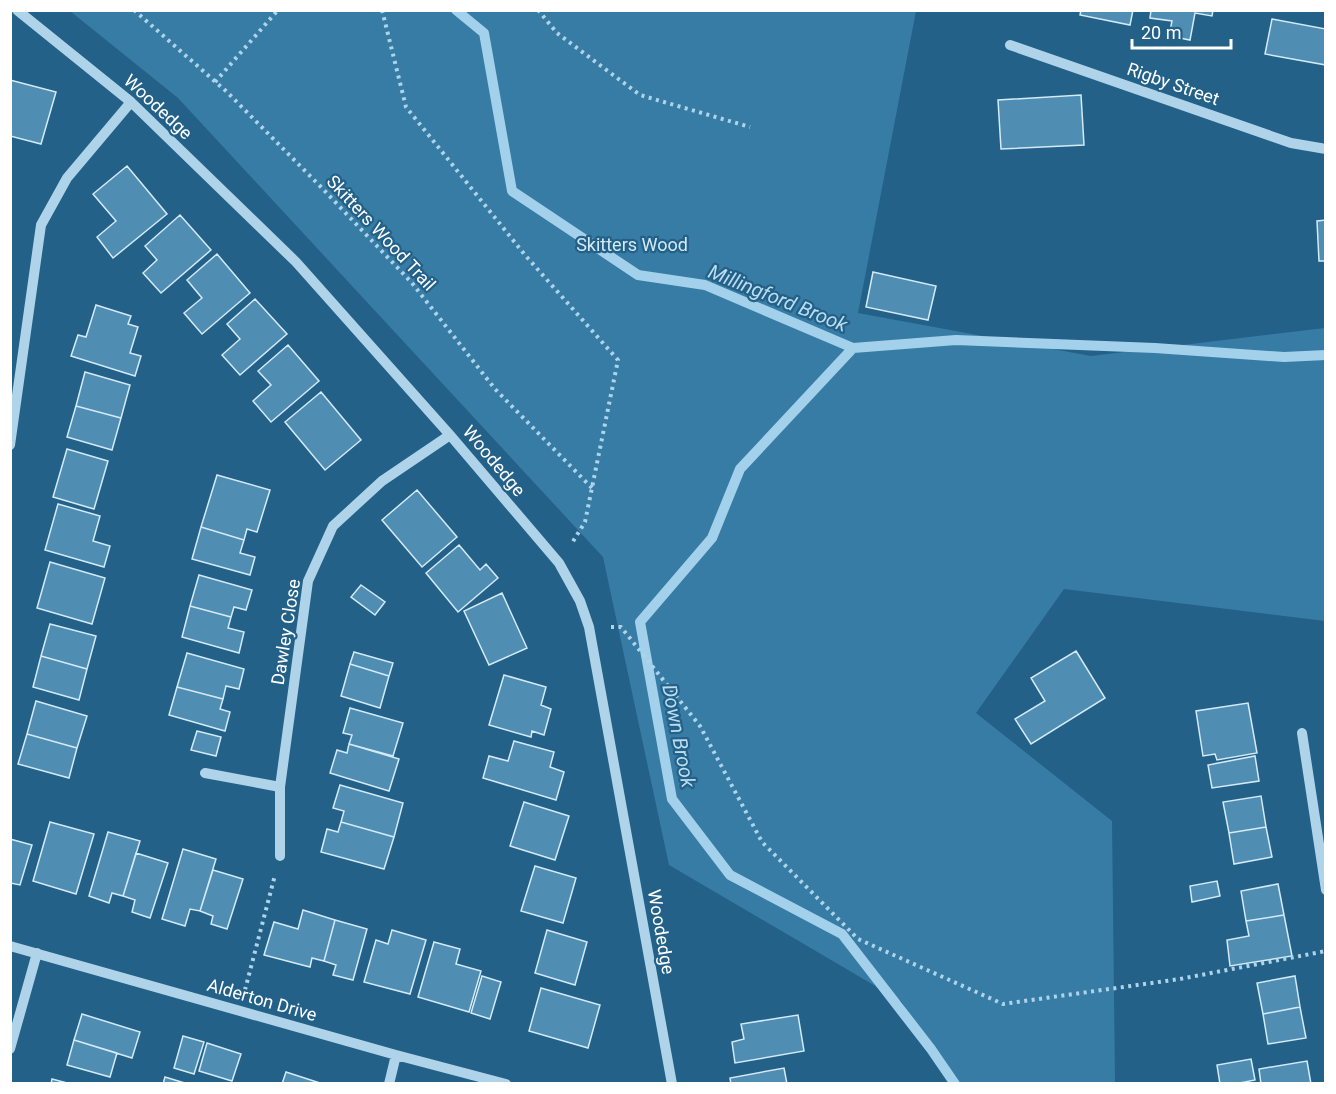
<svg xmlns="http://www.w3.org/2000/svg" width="1336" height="1094" font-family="Roboto,sans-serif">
  <rect width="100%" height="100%" fill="#236188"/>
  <path fill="#377ca5" d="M70,11H916L858,313L1091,356L1325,328V621L1064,589L976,713L1112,821L1115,1083H953L901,1001L669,865L603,557L178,98Z"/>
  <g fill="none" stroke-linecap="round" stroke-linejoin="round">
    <path stroke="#a3d1eb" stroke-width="10" d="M456,10L484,33L512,191L638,275L705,285L853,348L956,340L1155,348L1284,357L1326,355
      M853,348L740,469L712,538L640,622L672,799L730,875L842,934L931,1049L955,1084"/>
  </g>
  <path fill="#508db2" stroke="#d3eaf7" stroke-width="1.5" d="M1081,10H1133L1130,25L1080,15Z
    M1151,10H1213L1212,16L1195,13L1190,40L1169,36L1172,21L1150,18Z
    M1272,19L1326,29V65L1265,54Z
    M10,80L56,92L41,144L10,136Z
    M1081,95L1084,145L1001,149L998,100Z
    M127,166L167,214L113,258L97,237L116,221L93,194Z
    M180,215L211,250L161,293L143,273L157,260L145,246Z
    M1326,220V261H1319L1317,221Z
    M217,254L250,293L202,334L184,313L202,298L187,280Z
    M873,272L936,286L928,320L866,307Z
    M255,299L287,334L240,375L222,355L240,339L227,324Z
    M96,305L131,316L128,324L138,327L130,353L141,356L135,376L71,356L78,335L86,337Z
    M288,345L319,381L271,422L253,401L271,385L258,371Z
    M85,372L130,385L121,418L76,406Z
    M321,392L361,440L325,470L285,422Z
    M76,406L121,418L112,450L67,437Z
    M67,449L108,461L94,509L53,497Z
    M217,475L270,490L257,532L247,529L244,540L201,527Z
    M417,490L457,537L422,567L382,520Z
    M58,504L100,516L93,541L110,546L104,567L45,550Z
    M201,527L244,540L240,553L255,557L250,575L192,559Z
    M459,545L480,570L486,564L498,578L458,612L426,573Z
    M50,562L105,578L92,624L37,608Z
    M199,575L252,590L246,610L234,607L231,617L190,606Z
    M361,585L385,602L375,615L351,597Z
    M502,593L527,648L489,665L464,611Z
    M190,606L231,617L228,628L244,632L239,653L182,637Z
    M50,624L96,636L87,669L41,656Z
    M1076,651L1105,698L1031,744L1015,719L1045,701L1031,678Z
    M354,652L393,663L389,676L350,664Z
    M187,653L244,669L239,689L226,686L223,699L177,687Z
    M41,656L87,669L79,700L33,687Z
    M350,664L389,676L380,708L341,696Z
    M504,675L546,687L541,705L551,709L544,735L532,731L531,737L489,725Z
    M177,687L223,699L220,709L230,712L225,731L169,715Z
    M36,701L87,716L77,748L27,734Z
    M1248,703L1257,753L1217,760L1215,754L1203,756L1196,711Z
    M350,708L403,723L393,756L349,744L352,735L343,733Z
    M197,731L221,737L216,756L191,750Z
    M27,734L77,748L69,778L18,764Z
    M514,741L554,752L550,767L564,772L556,800L483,778L489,756L508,761Z
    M349,744L399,759L389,791L330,773L337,750L347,753Z
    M1255,756L1259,781L1212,788L1208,765Z
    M340,785L403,803L394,837L341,822L344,811L333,808Z
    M1261,796L1266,827L1229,833L1223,802Z
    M524,802L569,816L555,860L510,846Z
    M50,822L94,834L76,894L33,881Z
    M341,822L394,837L384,869L321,852L327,829L338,832Z
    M1266,827L1272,857L1234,864L1229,833Z
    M108,832L140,841L123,896L112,893L109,903L89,896Z
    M10,839L32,845L20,885L10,883Z
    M183,849L216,859L200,911L190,909L185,926L162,919Z
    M136,853L168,863L150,918L132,912L135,900L123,896Z
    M535,866L576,878L563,923L521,911Z
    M213,870L243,879L227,929L211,924L213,916L200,911Z
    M1217,881L1220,896L1192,902L1190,886Z
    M1278,884L1284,915L1246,921L1241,891Z
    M303,910L335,920L324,961L312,958L310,967L264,955L274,922L298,929Z
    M1284,915L1292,956L1230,966L1227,940L1249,936L1246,921Z
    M335,920L367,929L353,980L333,975L336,965L324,961Z
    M392,930L426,940L410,994L364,982L376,940L388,944Z
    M547,930L587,942L575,985L535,973Z
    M434,942L460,949L456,964L481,971L469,1012L418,997Z
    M482,976L501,982L490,1019L471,1013Z
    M1295,976L1300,1007L1263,1014L1257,983Z
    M541,988L600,1005L588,1048L529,1031Z
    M1300,1007L1306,1038L1268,1044L1263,1014Z
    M82,1014L140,1032L132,1058L74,1040Z
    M798,1015L804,1051L735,1063L732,1042L744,1039L741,1024Z
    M183,1036L204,1042L194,1074L174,1068Z
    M74,1040L117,1053L110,1077L67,1065Z
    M207,1043L241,1054L232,1081L199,1071Z
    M1251,1059L1255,1080L1235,1084H1220L1217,1065Z
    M1307,1061L1311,1084H1261L1259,1069Z
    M784,1068L787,1084H731L730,1078Z
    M286,1072L323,1084H282Z
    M165,1077L188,1084H163Z
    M52,1079L71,1084H51Z"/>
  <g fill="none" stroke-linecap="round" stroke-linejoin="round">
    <path stroke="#afd4ea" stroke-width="4" stroke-dasharray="3 4.5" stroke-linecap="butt" d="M134,10L227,92L320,186L412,283L495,389L592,488
      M382,10L406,107L525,255L618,360L585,522L572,543
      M538,10L557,33L640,95L750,127
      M215,82L278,10
      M611,627H621L700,726L762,842L858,939L1003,1004L1180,979L1326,951
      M245,990L275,875"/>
    <path stroke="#afd4ea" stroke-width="10" d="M17,10L131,102L296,262L450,435L559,563L580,601L589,627L672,1084
      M1010,45L1291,143L1326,149
      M10,445L41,225L67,178L131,102
      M1302,733L1326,890
      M205,773L280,787
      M280,856V787L308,581L333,526L382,481L450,435
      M10,946L396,1055L506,1084
      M10,1049L37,953
      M389,1084L396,1055"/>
  </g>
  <g text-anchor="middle" stroke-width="4.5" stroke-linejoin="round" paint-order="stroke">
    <g font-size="18" fill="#fff" stroke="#236188">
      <text transform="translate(1173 84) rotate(19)" y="6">Rigby Street</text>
      <text transform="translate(158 107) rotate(43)" y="6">Woodedge</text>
      <text transform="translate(381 233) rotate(47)" y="6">Skitters Wood Trail</text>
      <text transform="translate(494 461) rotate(50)" y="6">Woodedge</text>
      <text transform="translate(286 632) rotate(-81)" y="6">Dawley Close</text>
      <text transform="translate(661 932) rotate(80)" y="6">Woodedge</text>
      <text transform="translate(262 1000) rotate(16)" y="6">Alderton Drive</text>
    </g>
    <g font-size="18" fill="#d3eaf7" stroke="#236188">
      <text x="632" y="251">Skitters Wood</text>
    </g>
    <g font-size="20" font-style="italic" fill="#bbddf1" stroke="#236188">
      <text transform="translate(778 298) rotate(22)" y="7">Millingford Brook</text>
      <text transform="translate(679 736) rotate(79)" y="7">Down Brook</text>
    </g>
  </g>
  <rect width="1336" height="1094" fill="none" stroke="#ffffff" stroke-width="24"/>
  <path d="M1132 39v9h99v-9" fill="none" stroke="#ffffff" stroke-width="3"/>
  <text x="1141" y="39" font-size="18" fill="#ffffff" stroke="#236188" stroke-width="4.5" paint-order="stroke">20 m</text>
</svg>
